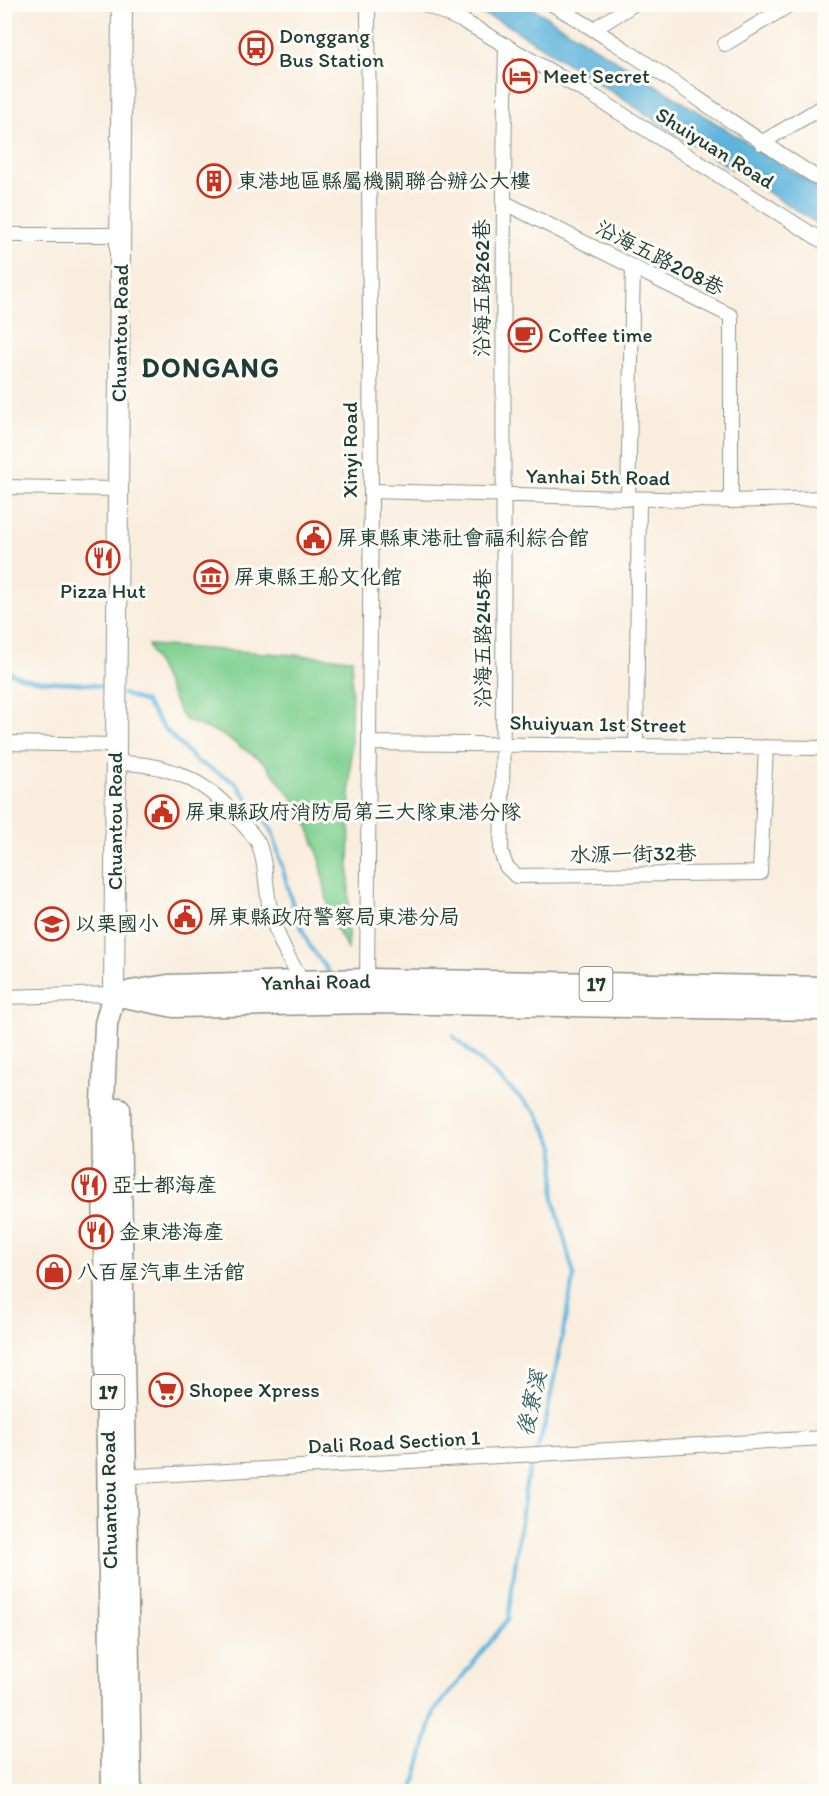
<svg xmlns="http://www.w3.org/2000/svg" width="829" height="1796" font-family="Itim,'LXGW WenKai TC',sans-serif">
  <rect width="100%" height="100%" fill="#fdfcf7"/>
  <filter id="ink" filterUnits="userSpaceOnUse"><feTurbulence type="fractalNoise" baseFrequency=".0167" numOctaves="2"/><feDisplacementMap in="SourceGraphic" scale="12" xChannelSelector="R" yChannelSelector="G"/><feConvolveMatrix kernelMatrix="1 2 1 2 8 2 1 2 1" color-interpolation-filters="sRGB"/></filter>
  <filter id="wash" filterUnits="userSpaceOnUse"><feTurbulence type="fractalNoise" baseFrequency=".008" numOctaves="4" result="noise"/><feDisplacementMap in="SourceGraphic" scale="24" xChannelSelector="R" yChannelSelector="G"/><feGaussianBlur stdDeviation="1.35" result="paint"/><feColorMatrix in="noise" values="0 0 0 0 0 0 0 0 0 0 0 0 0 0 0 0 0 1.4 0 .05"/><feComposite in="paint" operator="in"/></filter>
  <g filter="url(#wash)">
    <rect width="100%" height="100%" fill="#f9eddd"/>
    <path fill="#81d192" stroke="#508763" stroke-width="1.5" d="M148,645L352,659L348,949L330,918L320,859L302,810L264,762L221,734L186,720L181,715Z"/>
    <path fill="#5db3da" stroke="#3e7887" stroke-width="1.5" d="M461,5H528L824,191V228L506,24Z"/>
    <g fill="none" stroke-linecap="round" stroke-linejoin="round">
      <path stroke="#5db3da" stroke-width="4" d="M4,669C35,690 77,677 110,689
        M123,694L145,702L164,728L196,761L235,782L272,830L295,913L309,945L329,972
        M453,1036L537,1113L555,1148L554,1200L574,1275L546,1420L537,1450
        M412,1792L434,1712L508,1619L526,1483L534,1457"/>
    </g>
  </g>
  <g filter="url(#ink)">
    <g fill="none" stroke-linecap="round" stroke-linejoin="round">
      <g stroke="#8c9588" stroke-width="16">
        <path id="minor" d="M424,4L465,22L595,97L824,242
          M552,4C646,59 732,125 824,182
          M594,29L634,4
          M725,44L791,4
          M506,45C500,314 507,583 501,852L506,866L516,876L760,873L766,747
          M761,143L824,106
          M503,202L731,316V501
          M4,235H122
          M4,487L117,489
          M371,491L731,501L824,498
          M628,499L633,267
          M4,743L116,745
          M370,743L824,748
          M636,746L639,499
          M116,763C170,763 208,781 242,823C248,830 256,837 259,845C267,866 265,887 270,908C276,936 288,960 304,982
          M367,986L371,491L368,4
          M4,997L114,994
          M120,1477L824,1438"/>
      </g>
      <g stroke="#8c9588" stroke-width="22">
        <path id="secondary" d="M114,994L122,4"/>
      </g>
      <g stroke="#8c9588" stroke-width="25">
        <path id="primary" d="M131,992L168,986L367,980L824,988
          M114,994L174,1006L367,1002L824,1009
          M119,1109L130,1792
          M113,1792L103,1104L106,1024L114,994"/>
      </g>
      <use href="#minor" stroke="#fff" stroke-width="14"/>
      <use href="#secondary" stroke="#fff" stroke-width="20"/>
      <use href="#primary" stroke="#fff" stroke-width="22"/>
    </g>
  </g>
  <defs>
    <g id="bus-ring" transform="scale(1.725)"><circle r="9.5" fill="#fdfcf7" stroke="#c8321e" stroke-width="1.5"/><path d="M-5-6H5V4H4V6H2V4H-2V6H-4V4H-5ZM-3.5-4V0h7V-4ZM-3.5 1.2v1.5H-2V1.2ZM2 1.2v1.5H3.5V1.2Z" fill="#c8321e"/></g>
    <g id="hotel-ring" transform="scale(1.725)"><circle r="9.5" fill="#fdfcf7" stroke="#c8321e" stroke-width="1.5"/><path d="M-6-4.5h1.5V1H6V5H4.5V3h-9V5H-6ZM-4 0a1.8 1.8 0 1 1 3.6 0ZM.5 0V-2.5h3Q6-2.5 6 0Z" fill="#c8321e"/></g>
    <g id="building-ring" transform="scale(1.725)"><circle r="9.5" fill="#fdfcf7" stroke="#c8321e" stroke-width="1.5"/><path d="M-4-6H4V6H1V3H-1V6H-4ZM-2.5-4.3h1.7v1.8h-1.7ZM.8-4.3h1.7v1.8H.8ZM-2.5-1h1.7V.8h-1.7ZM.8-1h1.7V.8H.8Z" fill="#c8321e"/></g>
    <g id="cafe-ring" transform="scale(1.725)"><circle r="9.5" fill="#fdfcf7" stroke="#c8321e" stroke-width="1.5"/><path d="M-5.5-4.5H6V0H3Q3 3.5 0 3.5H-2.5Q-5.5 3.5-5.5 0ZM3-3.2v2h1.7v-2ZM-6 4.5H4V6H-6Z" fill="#c8321e"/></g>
    <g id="civic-ring" transform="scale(1.725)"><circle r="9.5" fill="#fdfcf7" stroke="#c8321e" stroke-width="1.5"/><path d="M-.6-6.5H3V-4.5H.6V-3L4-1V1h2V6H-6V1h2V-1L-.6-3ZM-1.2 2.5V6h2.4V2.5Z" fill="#c8321e"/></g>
    <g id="restaurant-ring" transform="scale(1.725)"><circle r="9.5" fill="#fdfcf7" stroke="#c8321e" stroke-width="1.5"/><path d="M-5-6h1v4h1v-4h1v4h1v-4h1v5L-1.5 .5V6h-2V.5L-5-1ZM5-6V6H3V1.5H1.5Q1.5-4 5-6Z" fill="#c8321e"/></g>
    <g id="museum-ring" transform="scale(1.725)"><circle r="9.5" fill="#fdfcf7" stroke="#c8321e" stroke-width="1.5"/><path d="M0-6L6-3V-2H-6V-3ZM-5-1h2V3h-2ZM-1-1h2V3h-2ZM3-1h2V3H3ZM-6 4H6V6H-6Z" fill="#c8321e"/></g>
    <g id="school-ring" transform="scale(1.725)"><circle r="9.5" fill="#fdfcf7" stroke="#c8321e" stroke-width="1.5"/><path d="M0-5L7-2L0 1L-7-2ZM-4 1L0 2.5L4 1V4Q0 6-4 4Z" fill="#c8321e"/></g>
    <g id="shop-ring" transform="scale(1.725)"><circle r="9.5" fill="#fdfcf7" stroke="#c8321e" stroke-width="1.5"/><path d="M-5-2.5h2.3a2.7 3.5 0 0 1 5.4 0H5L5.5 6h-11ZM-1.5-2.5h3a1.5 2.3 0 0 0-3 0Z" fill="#c8321e"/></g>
    <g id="supermarket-ring" transform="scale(1.725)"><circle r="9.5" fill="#fdfcf7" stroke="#c8321e" stroke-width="1.5"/><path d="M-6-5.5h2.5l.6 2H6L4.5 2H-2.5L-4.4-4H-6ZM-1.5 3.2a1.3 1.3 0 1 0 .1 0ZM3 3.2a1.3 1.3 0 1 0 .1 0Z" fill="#c8321e"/></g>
  </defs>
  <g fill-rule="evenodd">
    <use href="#bus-ring" x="256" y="48"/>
    <use href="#hotel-ring" x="520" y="76"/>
    <use href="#building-ring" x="214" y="181"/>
    <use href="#cafe-ring" x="525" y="335"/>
    <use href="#civic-ring" x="314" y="538"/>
    <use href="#restaurant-ring" x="103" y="558"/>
    <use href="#museum-ring" x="211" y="577"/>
    <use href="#civic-ring" x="162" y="812"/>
    <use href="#civic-ring" x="185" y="917"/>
    <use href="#school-ring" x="52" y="924"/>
    <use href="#restaurant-ring" x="89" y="1185"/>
    <use href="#restaurant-ring" x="96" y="1232"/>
    <use href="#shop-ring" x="54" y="1272"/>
    <use href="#supermarket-ring" x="166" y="1390"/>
  </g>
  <g text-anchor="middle" stroke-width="6" stroke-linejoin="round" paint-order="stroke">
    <g fill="#fdfcf7" stroke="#62766e" stroke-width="1.5">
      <rect x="579.5" y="967" width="33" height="34" rx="4.5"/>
      <rect x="91.5" y="1375" width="33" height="34" rx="4.5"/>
    </g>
    <g font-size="20" font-weight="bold" fill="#1f3d34">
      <text x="596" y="991">17</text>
      <text x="108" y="1399">17</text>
    </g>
    <g font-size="21" fill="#1f3d34" stroke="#fdfcf7" text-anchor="start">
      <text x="279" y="43">Donggang<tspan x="279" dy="24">Bus Station</tspan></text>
      <text x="543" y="83">Meet Secret</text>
      <text x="237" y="188">東港地區縣屬機關聯合辦公大樓</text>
      <text x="548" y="342">Coffee time</text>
      <text x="337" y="545">屏東縣東港社會福利綜合館</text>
      <text x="234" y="584">屏東縣王船文化館</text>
      <text x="103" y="598" text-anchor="middle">Pizza Hut</text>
      <text x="185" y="819">屏東縣政府消防局第三大隊東港分隊</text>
      <text x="208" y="924">屏東縣政府警察局東港分局</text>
      <text x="75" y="931">以栗國小</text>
      <text x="112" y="1192">亞士都海產</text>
      <text x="119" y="1239">金東港海產</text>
      <text x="77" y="1279">八百屋汽車生活館</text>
      <text x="189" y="1397">Shopee Xpress</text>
    </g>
    <g font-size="21" fill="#1f3d34" stroke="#fdfcf7">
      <text transform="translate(715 148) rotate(32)" y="7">Shuiyuan Road</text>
      <text transform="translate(660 258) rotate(27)" y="7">沿海五路208巷</text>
      <text transform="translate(482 288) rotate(-90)" y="7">沿海五路262巷</text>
      <text transform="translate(120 333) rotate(-89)" y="7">Chuantou Road</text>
      <text transform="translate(350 450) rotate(-90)" y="7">Xinyi Road</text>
      <text transform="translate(598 477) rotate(1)" y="7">Yanhai 5th Road</text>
      <text transform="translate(483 638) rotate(-90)" y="7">沿海五路245巷</text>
      <text transform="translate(598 724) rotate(1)" y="7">Shuiyuan 1st Street</text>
      <text transform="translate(115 821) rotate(-90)" y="7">Chuantou Road</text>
      <text transform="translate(633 854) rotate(-1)" y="7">水源一街32巷</text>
      <text transform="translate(316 982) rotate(-1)" y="7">Yanhai Road</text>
      <text transform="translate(394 1442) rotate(-3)" y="7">Dali Road Section 1</text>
      <text transform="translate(109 1500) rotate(-91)" y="7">Chuantou Road</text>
    </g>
    <g font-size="22" font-style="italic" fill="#326066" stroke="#fdfcf7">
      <text transform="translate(531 1403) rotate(-77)" y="8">後寮溪</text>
    </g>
    <g font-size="27" font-weight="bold" letter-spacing="1.5" fill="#1f3d34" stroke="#fdfcf7">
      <text x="211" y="377">DONGANG</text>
    </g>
  </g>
  <rect width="829" height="1796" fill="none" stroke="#fdfcf7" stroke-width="24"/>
</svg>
